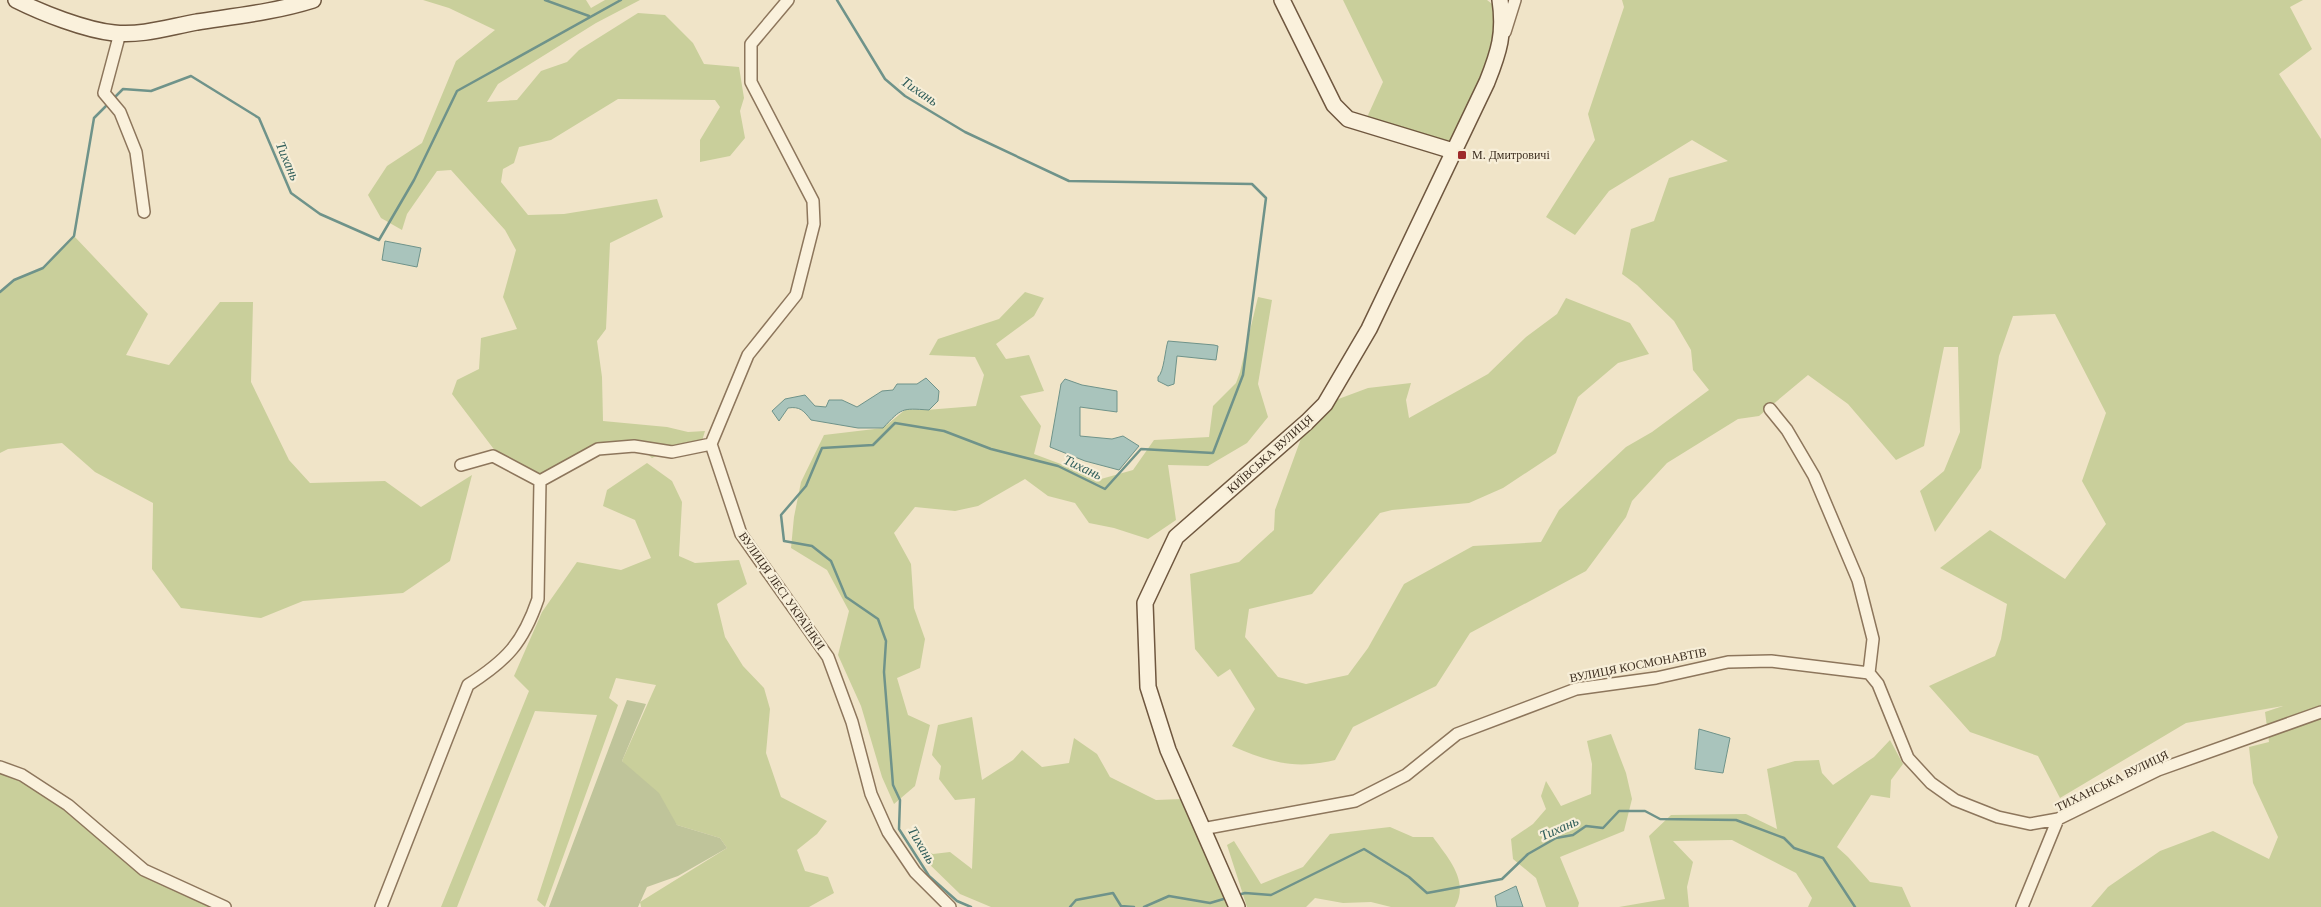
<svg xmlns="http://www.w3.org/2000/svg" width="2321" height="907" font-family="'Times New Roman',serif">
  <rect width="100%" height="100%" fill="#f0e4c8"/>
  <path fill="#c9cf9b" d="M423,0H586L591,8L605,0H640L596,23L498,84L487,102L517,100L541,71L567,62L579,50L638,13L665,15L693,43L704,64L739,67L744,98L740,111L745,138L730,156L700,162V140L720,107L715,100L618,99L551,140L519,147L514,163L503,169L501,182L528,215L564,214L657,199L663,217L610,243L606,329L597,341L602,377L603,421L667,427L688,432L705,431L702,441L676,446L652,458L634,442L548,474L532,472L496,452L452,394L457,380L479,369L481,338L517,329L503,297L516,250L505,230L451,170L437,171L407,214L402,230L381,218L368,195L387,166L422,143L456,61L495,30L449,8Z
    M1343,0H1487L1501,11L1500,47L1453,151L1364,124L1383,82Z
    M1622,0H2303L2290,7L2312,49L2279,74L2321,139V907H2091L2108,887L2160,851L2213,831L2269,859L2278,837L2253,783L2249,747L2269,742L2265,712L2283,706L2186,723L2060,798L2038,756L1970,732L1929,686L1995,656L2001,639L2007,604L1940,568L1990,530L2065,579L2106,524L2082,481L2106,413L2055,314L2013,316L1999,356L1981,468L1935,532L1920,491L1944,471L1960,432L1958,347H1944L1924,446L1896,460L1848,404L1808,375L1759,416L1738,419L1667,463L1632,501L1626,517L1586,571L1470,633L1436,686L1353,727L1335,760C1294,770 1269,762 1232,746L1255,709L1230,669L1218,677L1195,649L1190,574L1239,562L1274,530L1275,510L1307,422L1325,404L1368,388L1411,383L1406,400L1409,418L1488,374L1526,337L1557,314L1566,298L1630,323L1649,354L1618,363L1578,397L1556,453L1503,488L1469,503L1392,510L1380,513L1312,594L1249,609L1245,637L1278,677L1306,684L1348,675L1368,648L1404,584L1473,546L1541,542L1559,510L1626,447L1652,432L1709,390L1693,370L1691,350L1674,321L1637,285L1622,274L1631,229L1654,221L1669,178L1728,161L1692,140L1609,191L1575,235L1546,217L1595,140L1588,114L1624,7Z
    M74,236L148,314L126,355L169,365L220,302H253L251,382L289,460L310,483L385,481L421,507L472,475L450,561L403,593L303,601L261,618L181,608L152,569L153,503L95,472L62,443L8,449L0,453V292L14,280L43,268Z
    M1025,292L1044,298L1034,316L996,344L1006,359L1029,355L1044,391L1020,396L1041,426L1034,454L1101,479L1133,470L1154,440L1209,437L1213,406L1236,383L1240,372L1258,297L1272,300L1258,384L1268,417L1247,443L1208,466L1168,465L1176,520L1148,539L1114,528L1089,523L1075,503L1048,496L1025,479L978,506L955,511L915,507L894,533L911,564L914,608L925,639L920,668L897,678L908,715L930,725L915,786L894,804L882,777L861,706L838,655L849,611L827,570L791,548L794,517L801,482L824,435L883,428L906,409L926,410L976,406L984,375L975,357L929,355L938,339L999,319Z
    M647,463L672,481L682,502L679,556L695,563L739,560L747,584L717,604L725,637L743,666L764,688L770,709L766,753L781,797L827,821L817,834L797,850L805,871L828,877L834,893L809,907H641L640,902L727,848L720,838L677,825L622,761L656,685L616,678L609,698L618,705L545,907L537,900L597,715L535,711L457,907H441L529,691L514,676L542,612L577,562L621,570L651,558L635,520L603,506L607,490Z
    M972,717L982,780L1013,760L1022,750L1042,767L1069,763L1074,738L1097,754L1110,777L1156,800L1182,799L1229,907H991L960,894L923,858V849L933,854L950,852L972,869L975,798L955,800L939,779L941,766L932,755L938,725Z
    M1611,734L1626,773L1632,799L1624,831L1560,857L1579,903L1578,907H1546L1536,878L1513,859L1511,839L1533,824L1546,809L1541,796L1546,781L1561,806L1591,794L1592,764L1587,741Z
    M1890,740L1903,764L1891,780L1890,798L1871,795L1837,847L1848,857L1870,882L1902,887L1911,907H1808L1812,898L1796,873L1732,840L1673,841L1693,862L1687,887L1689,907H1619L1665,899L1649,836L1671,815L1746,814L1777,829L1767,769L1795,761L1819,760L1822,773L1833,785L1874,757Z
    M0,767L22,775L144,870L225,907H0Z
    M1390,827L1413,837H1433C1447,857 1470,880 1455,907H1391L1371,902L1343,903L1315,898L1306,907H1247L1227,845L1234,841L1261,884L1303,867L1330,834Z"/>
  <path fill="#bfc49a" d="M627,700L646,704L622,761L659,793L677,825L720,838L727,848L678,876L647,887L638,907H549Z"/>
  <path fill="#a9c4bc" stroke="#6f938a" d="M385,241L421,248L417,267L382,260Z
    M1168,341L1214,345L1218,346L1216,360L1177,356L1174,384L1168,386L1158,381V377C1164,372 1165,350 1168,341Z
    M926,378L939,391L938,401L929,410C901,408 902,408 883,428H858L811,420C804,411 800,406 788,408L779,421L772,411L785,399L805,395L815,406L826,407L829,400H842L857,407L882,391L893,390L897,384H917Z
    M1065,379L1082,385L1117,391V412L1080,407V436L1112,439L1123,436L1139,446L1119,470L1085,461L1050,447L1061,384Z
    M1699,729L1730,738L1723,773L1695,769Z
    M1516,886L1523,907H1497L1495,896Z"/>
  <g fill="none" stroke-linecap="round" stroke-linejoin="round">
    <path stroke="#6f938a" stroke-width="2.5" d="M545,0L589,16
      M837,0L885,79L905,96L965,132L1069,181L1252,184L1266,198L1243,375L1213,453L1141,449L1105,489L1058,466L991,449L944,431L895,423L873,445L822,448L806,486L781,515L784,541L812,546L831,561L846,597L878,619L886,641L884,672L893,785L900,800L899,829L929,876L957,901L971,907
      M113,99L123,89L151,91L191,76L259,118L291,193L320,214L379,240L414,180L457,91L621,0
      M0,292L14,280L43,268L74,236L94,118L108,104
      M1238,895L1245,893L1271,895L1364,849L1409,877L1427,893L1502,879L1528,854L1556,838L1573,835L1586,826L1603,828L1619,811H1645L1660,819L1736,820L1784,838L1794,848L1823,858L1855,907
      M1070,907L1076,900L1113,893L1121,906L1134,907
      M1144,907L1169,896L1210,903L1227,898"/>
    <g stroke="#8d765c" stroke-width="14">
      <path id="street" d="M788,0L751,44V82L813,201L814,224L796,295L748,355L711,444L741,534L828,657L852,722L871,794L888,832L915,872L950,907
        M1505,32L1515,0
        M120,33L104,93L120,112L136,152L144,212
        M1770,409L1787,430L1814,476L1858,580L1873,639L1869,673
        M461,465L493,456L540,481
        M0,767L22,775L68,805L144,870L225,907
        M1202,829L1355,801L1406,775L1457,734L1576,689L1656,678L1728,662L1771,661L1869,673L1878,684L1908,758L1931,783L1955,800L1998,817L2030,824L2058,819L2158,770L2321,712
        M381,907L468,685C507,660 523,643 538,599L540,481L598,449L634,446L672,452L711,444
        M2022,907L2058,819"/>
    </g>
    <g stroke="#6f573f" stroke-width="18">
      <path id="secondary" d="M16,0C42,13 85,30 114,33C142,36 169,27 197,22C236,16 275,12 313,0
        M1282,0L1334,105L1348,119L1453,151
        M1237,907L1168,750L1148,687L1145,603L1176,537L1307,422L1325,404L1369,329L1487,82C1499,52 1505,33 1500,0"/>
    </g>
    <use href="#street" stroke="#faf1dc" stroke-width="11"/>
    <use href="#secondary" stroke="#faf1dc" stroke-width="15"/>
  </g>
  <rect fill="#9e2a2b" stroke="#f7eed8" stroke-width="2" x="1457" y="150" width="10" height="10" rx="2.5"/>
  <g text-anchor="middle" stroke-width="4.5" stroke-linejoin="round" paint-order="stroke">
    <g font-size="12" fill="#3d2e20" stroke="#f7eed8" text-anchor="start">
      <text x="1472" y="159">М. Дмитровичі</text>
    </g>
    <g font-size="12" fill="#3d2e20" stroke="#f7eed8">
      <text transform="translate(1270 454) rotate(-42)" y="4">КИЇВСЬКА ВУЛИЦЯ</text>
      <text transform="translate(782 591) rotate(55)" y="4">ВУЛИЦЯ ЛЕСІ УКРАЇНКИ</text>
      <text transform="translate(1638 665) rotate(-11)" y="4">ВУЛИЦЯ КОСМОНАВТІВ</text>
      <text transform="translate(2112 781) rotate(-26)" y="4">ТИХАНСЬКА ВУЛИЦЯ</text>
    </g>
    <g font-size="14" font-style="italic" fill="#2f5d5a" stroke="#f7eed8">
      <text transform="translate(920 91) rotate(34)" y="5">Тихань</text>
      <text transform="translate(288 161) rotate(67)" y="5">Тихань</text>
      <text transform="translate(1083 467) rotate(25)" y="5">Тихань</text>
      <text transform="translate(1559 828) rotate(-24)" y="5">Тихань</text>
      <text transform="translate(922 845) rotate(59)" y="5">Тихань</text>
    </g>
  </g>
</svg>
